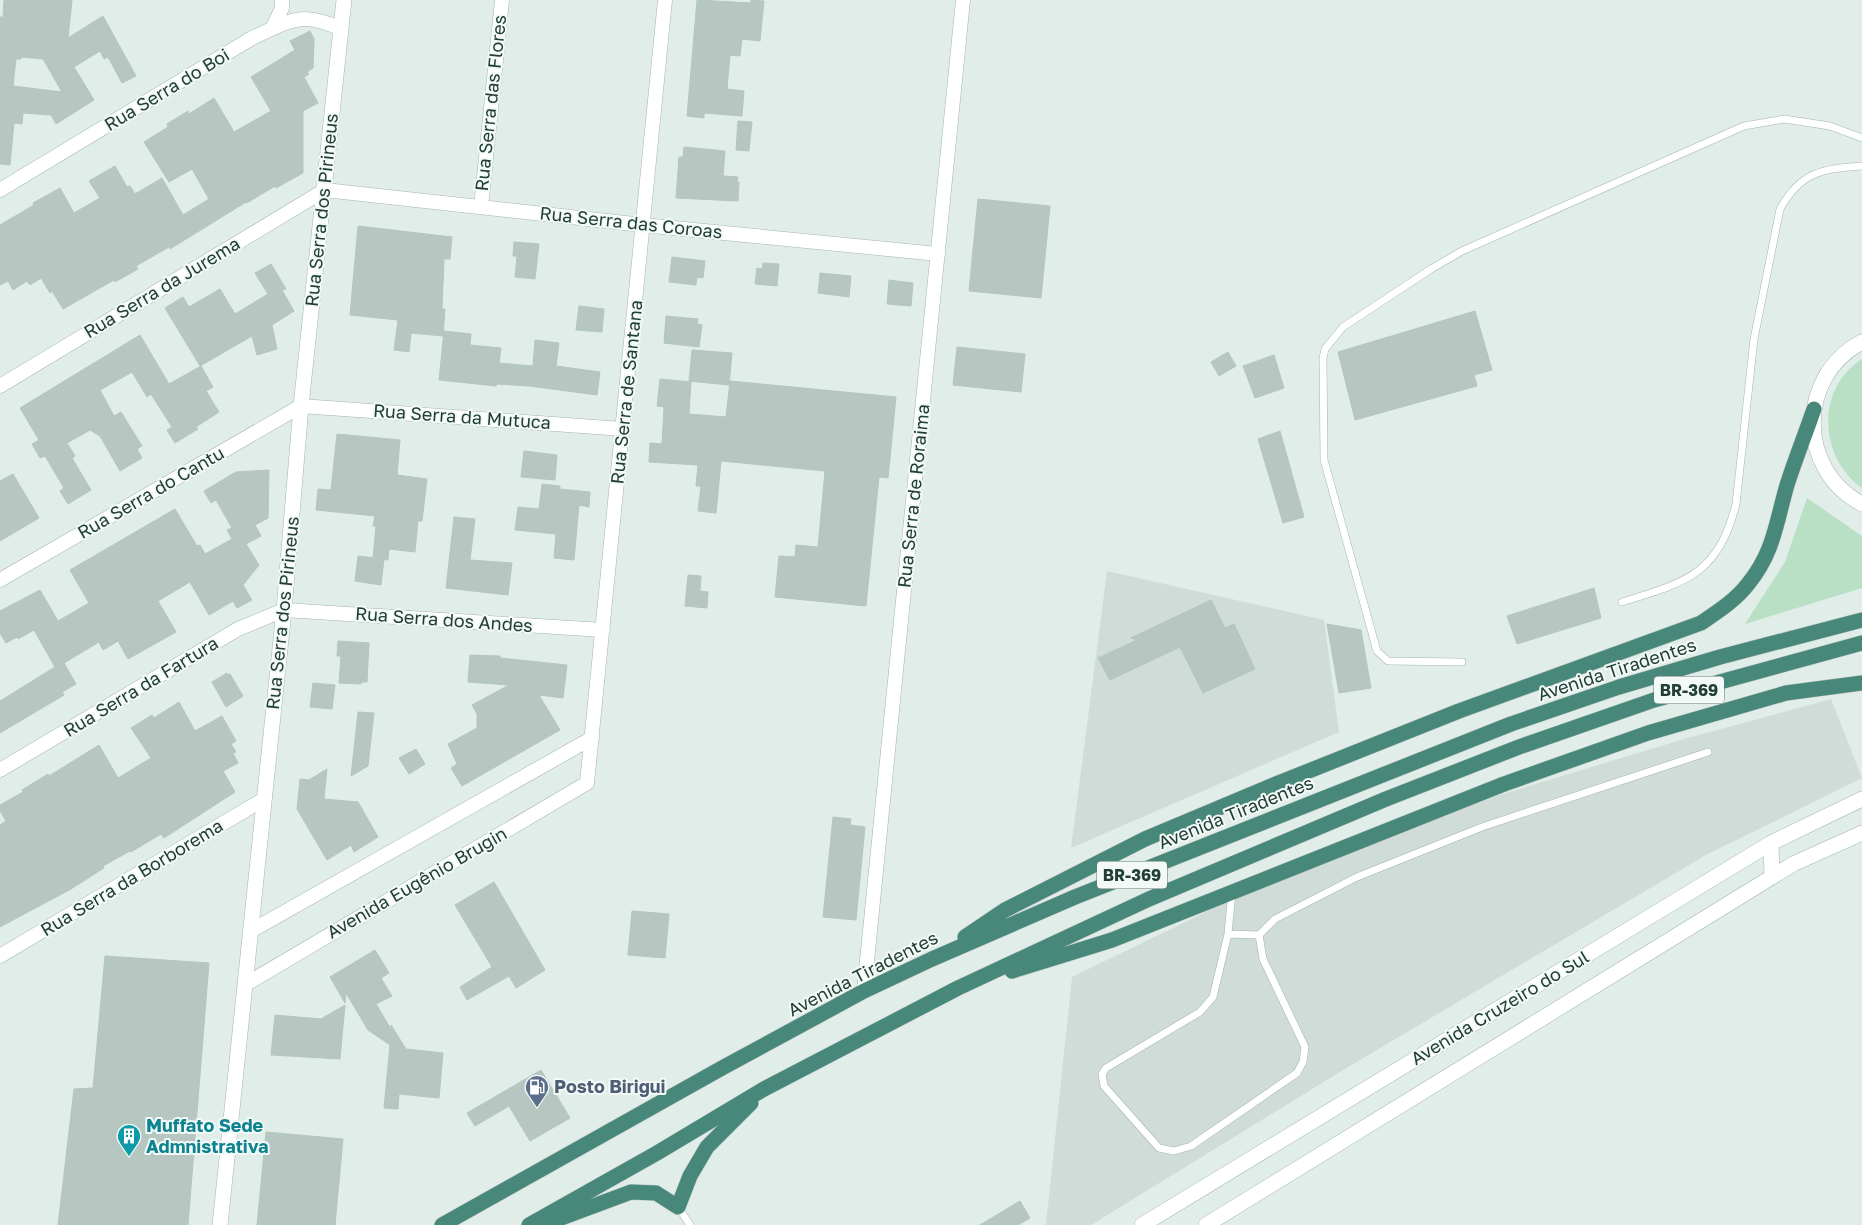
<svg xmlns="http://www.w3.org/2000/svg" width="1862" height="1225" font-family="'Golos Text',sans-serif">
  <rect width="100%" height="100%" fill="#e1ede8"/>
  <path fill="#cfdcd7" d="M1107,571L1324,620L1339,732L1071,848Z
    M1831,699L1862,778L1706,855L1343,1070L1091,1225H1046L1072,977L1255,888L1382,837L1503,794L1684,739Z"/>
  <path fill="#b9dfc4" d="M1862,359V488C1819,457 1815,389 1862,359Z
    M1807,498L1862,536V588L1745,624L1785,562Z"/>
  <path fill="#b6c7c1" stroke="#b3c6bf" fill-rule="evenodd" d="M4,0H72L68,38L103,16L136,76L122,83L108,57L104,59L100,51L74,67L94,100L56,124L51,115L23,113L22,124L14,123L10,165L0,164V17H3ZM21,57L43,59L62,92L13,86L16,59H21Z
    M697,0L751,3V0L764,1L760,41L742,39L740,56L730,55L727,89L744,91L742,116L704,113V118L687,116Z
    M310,31L314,39L313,68L307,72L309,74L304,77L318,103L303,111V173L276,188L275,186L247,203L246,202L170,249L169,247L136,266L138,269L115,282L114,280L63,309L52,291L50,293L41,278L30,285L27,281L13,290L8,281L0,285V225L34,205L33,203L60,188L74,213L100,198L89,181L115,166L127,187L130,186L135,194L162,178L183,215L209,199L192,169L169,182L144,142L168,127L167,124L188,111L189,114L214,98L234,132L271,111L251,77L295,50L290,41Z
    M738,121L752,122L749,151L736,150Z
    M684,147L725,151L723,176L738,177L737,182H739L738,201L676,198L679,157H683Z
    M978,199L1050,206L1041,298L969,291Z
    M358,226L452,237L450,259H444L442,309H445L443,336L411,333L409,352L394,350L398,320L350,315Z
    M514,242L539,244L535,279L515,277L517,256H513Z
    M672,257L705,261L703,278L697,277L696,285L669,282Z
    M763,263L779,264L777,286L755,284L757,268L762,269Z
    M271,264L286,289L282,290L294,311L272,325L277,349L257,355L252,336L200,366L165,308L183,297L189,307L220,289L235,314L268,294L255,273Z
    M820,273L851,276L849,297L818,293Z
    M889,280L913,283L911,306L887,304Z
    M579,306L604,309L602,332L576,330Z
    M1475,311L1492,370L1474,375L1477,386L1355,420L1338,352Z
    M666,316L698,319L697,324L702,325L699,347L664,343Z
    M444,331L471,334L470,345L501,348L499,363L533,366L535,340L559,343L556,366L600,372L597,395L529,386L497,384L496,386L439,380Z
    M140,335L169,384L201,366L213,387L206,391L219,412L196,427L198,429L175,443L167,430L172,427L151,394L147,397L132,372L100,390L114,416L121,412L142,446L137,449L142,458L120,471L100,436L90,430L67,443L75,456L72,458L91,490L68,504L60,491L64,488L45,456L40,458L32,444L39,440L20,408Z
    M957,347L1025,354L1021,392L953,385Z
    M692,350L732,353L729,385L689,381Z
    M1228,352L1236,366L1219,376L1211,362Z
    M1274,355L1284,388L1255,398L1243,366Z
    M660,379L691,382L689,414L726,417L730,381L896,397L888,478L879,477L866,606L775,597L779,556L795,557L796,545L818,547L825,471L721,461L716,513L698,511L701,486H696L698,465L649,462L650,443L662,444L664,407L657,406Z
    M1280,431L1304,517L1283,523L1258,439Z
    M337,434L400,440L397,475L427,479L422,521H418L415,552L389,549L388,560L373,558L376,526H373L375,516L316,510L318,489L331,490Z
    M524,451L557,455L555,480L521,477Z
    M269,470L268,518L255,525L261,536L246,544L259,565L243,585L252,600L237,608L233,601L209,615L190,582L158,601L176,632L128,659L118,641L103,650L99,642L64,663L76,684L62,692L64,695L0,733V701L55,667L34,630L18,639L17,637L6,643L0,633V611L40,590L58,621L89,603L70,570L175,509L197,546L200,545L205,554L232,539L227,530L232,528L216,500L211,503L204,491L236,472Z
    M13,474L39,518L0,541V481Z
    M542,484L560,486V489L590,492L589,507L579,505L574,560L554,558L556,534L515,530L518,507L539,509Z
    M454,517L475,519L470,560L512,563L508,595L446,588Z
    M358,556L384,559L381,585L355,581Z
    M688,575L701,576L700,591L708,592L707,608L685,606Z
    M1594,588L1601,618L1517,644L1507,616Z
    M1211,600L1225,628L1234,624L1255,669L1203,693L1180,647L1110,680L1098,658L1137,640L1131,638Z
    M1327,624L1361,630L1371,688L1339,693Z
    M338,641L369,643L367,682H361V684L339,683L341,656H337Z
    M470,655L500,656V658L567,665L563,698L539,695L560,730L462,786L451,768L457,764L448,744L477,728V714L472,705L509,685L468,682Z
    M227,673L228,675L230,674L243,696L226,707L212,682Z
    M313,683L335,685L332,709L310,707Z
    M179,702L195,731L222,716L236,741L231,744L236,752L233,753L238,763L223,771L235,792L164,838L161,834L131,852L130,851L103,866L104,868L71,889L0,927V825L6,821L0,811V805L23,792L22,790L48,774L49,776L99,745L118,778L151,758L131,728L152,715L154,718Z
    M358,712L374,713L368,766L351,776Z
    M416,749L425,764L409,774L399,758Z
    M327,769L324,799L358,802L378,837L354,852L351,845L327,860L297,809L300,779L309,780Z
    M833,817L851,819L850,825L865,827L856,920L823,917Z
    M494,882L545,970L516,988L509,976L467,1000L460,987L492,967L455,905Z
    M632,911L669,914L665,958L628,955Z
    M375,950L389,973L381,978L392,996L376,1004L391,1029V1025L406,1049L443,1053L439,1098L399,1094L398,1109L384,1108L390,1045L368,1030L346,993L345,1003L330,977Z
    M105,956L209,963L188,1225H58L74,1089L93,1088Z
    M345,1005L340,1059L271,1055L275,1015L321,1019Z
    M541,1070L570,1118L530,1141L509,1106L475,1126L467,1113Z
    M266,1132L343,1139L335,1225H257Z
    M1020,1201L1030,1218L1018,1225H980Z"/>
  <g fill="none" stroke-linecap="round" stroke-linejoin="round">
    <g stroke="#a4b5af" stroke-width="8">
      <path id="service" d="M1622,602C1686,582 1718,575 1736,504L1754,339L1780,209C1801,171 1823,169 1862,166
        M1462,662L1388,661L1377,651L1324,460L1323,358L1325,349L1343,327L1431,269L1462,251L1744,126L1784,119L1830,126L1862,138
        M1232,892L1228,934L1213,997L1200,1012L1106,1068L1102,1074L1104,1086L1159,1148L1174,1151L1191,1146L1297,1073L1303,1062L1305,1047L1263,959L1259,935L1275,919L1357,877L1482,827L1708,752
        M1228,934L1259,935
        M678,1207L690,1225"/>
    </g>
    <g stroke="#a4b5af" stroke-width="15">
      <path id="minor" d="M272,29L282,8V0
        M0,190L252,38C290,21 300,10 341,29
        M481,207L502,0
        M0,386L325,190L643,225L938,254
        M0,580L301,406L623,429
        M0,770L238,629L284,610L603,630
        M251,931L592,738
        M0,956L264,799
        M246,984L587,783L665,0
        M864,991L963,0"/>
    </g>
    <g stroke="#a4b5af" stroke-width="16">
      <path id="tertiary" d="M1862,342C1797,376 1797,470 1862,504
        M1771,843L1772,877
        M220,1225L284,610L301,406L344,0
        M1142,1225L1771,843L1862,799
        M1206,1225L1793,864L1862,833"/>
    </g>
    <g stroke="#c1c9c7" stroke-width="16">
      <path id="trunk" d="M965,937L1005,910L1145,839L1276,784L1459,711L1701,623C1717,612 1736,600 1748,584C1774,552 1776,523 1787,485C1795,460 1805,435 1814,409
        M1012,971L1112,940L1504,784L1648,733L1786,693L1862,683
        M545,1224L631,1192L656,1193L678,1207L690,1176L707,1147L751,1103
        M442,1225L722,1068L864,991L932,959L1075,897L1511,724L1619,687L1720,657L1862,620
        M529,1225L657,1153L764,1089L958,988L1149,899L1386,799L1519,747L1654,700L1862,643"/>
    </g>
    <use href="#service" stroke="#fff" stroke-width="7"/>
    <use href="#minor" stroke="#fff" stroke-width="14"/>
    <use href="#tertiary" stroke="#fff" stroke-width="15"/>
    <use href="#trunk" stroke="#48887a" stroke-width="15"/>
  </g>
  <defs>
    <g id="fuel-pin" transform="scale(1.25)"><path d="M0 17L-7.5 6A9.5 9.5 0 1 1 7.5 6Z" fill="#5c6f8a" stroke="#f2f9f6"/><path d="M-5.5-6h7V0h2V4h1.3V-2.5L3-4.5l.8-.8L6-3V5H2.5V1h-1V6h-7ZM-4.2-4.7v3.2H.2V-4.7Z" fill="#fff"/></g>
    <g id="building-pin" transform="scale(1.25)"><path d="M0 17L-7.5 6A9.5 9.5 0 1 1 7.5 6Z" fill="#0f9aa8" stroke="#f2f9f6"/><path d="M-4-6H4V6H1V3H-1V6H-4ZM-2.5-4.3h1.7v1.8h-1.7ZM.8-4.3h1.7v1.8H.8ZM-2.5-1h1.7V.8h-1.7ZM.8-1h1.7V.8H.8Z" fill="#fff"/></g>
  </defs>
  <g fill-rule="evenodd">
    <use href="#fuel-pin" x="537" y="1087"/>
    <use href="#building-pin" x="129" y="1136"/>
  </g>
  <g text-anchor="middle" stroke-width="4" stroke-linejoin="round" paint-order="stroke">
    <g fill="#f2f9f6" stroke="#607670" stroke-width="1">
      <rect x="1654" y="676.5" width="70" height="27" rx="4"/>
      <rect x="1097" y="861.5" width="70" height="27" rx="4"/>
    </g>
    <g font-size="16" font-weight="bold" fill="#213e37">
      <text x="1689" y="696">BR-369</text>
      <text x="1132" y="881">BR-369</text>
    </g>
    <g font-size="18" fill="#213e37" stroke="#f2f9f6">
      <text transform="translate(167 90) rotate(-31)" y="6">Rua Serra do Boi</text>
      <text transform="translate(491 103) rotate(-84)" y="6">Rua Serra das Flores</text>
      <text transform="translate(322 210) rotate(-84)" y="6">Rua Serra dos Pirineus</text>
      <text transform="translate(631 223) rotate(6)" y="6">Rua Serra das Coroas</text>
      <text transform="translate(162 288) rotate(-31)" y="6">Rua Serra da Jurema</text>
      <text transform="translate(627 392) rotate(-84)" y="6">Rua Serra de Santana</text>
      <text transform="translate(462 417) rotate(4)" y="6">Rua Serra da Mutuca</text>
      <text transform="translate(151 493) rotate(-30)" y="6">Rua Serra do Cantu</text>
      <text transform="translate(914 496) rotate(-84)" y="6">Rua Serra de Roraima</text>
      <text transform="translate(283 613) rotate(-84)" y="6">Rua Serra dos Pirineus</text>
      <text transform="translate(444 620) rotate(4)" y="6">Rua Serra dos Andes</text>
      <text transform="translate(1617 670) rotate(-18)" y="6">Avenida Tiradentes</text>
      <text transform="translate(141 687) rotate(-31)" y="6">Rua Serra da Fartura</text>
      <text transform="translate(1236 813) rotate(-22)" y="6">Avenida Tiradentes</text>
      <text transform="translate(132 878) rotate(-31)" y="6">Rua Serra da Borborema</text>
      <text transform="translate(417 883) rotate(-30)" y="6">Avenida Eugênio Brugin</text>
      <text transform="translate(863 974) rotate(-27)" y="6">Avenida Tiradentes</text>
      <text transform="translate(1500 1008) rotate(-31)" y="6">Avenida Cruzeiro do Sul</text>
    </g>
    <g font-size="18" font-weight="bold" fill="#4e5e75" stroke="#f2f9f6" text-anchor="start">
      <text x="554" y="1093">Posto Birigui</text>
    </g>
    <g font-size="18" font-weight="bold" fill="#0d838f" stroke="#f2f9f6" text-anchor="start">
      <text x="146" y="1132">Muffato Sede<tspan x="146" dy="21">Admnistrativa</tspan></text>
    </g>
  </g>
</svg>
